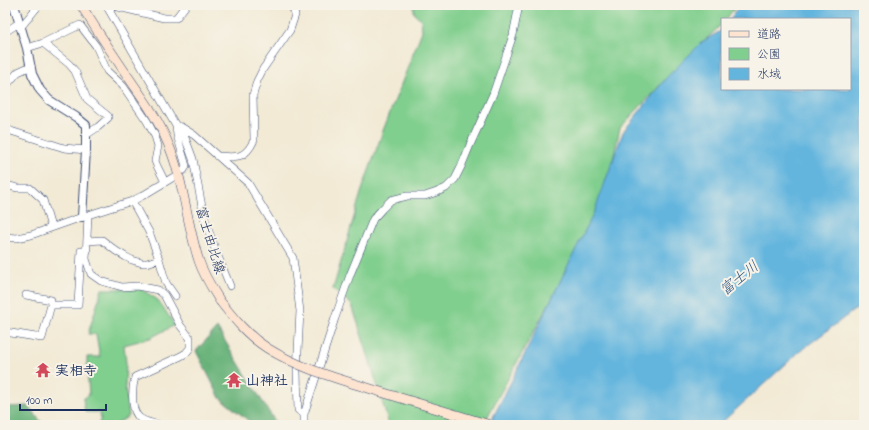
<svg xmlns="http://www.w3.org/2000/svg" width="869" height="430" font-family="'Indie Flower','Klee One',sans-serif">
  <rect width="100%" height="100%" fill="#f7f3e8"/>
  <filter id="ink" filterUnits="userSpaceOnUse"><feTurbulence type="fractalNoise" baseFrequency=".025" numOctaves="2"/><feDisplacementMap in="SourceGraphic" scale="8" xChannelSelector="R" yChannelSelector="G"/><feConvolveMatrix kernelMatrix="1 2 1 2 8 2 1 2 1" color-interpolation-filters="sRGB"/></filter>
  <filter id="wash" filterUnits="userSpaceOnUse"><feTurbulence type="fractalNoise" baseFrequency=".012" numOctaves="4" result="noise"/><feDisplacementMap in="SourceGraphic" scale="16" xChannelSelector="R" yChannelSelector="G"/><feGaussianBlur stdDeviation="0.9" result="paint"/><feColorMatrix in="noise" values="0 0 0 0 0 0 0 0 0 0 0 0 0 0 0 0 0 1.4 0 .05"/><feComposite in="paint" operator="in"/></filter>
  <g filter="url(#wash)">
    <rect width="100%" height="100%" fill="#f2ead5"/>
    <path fill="#81cf8e" stroke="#4e7f76" d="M414,5H737L726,19H722L721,25L683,61L620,128L603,204L483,425H389L373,371L352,305L333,289L361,193L384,128L422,31L421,19L414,13Z
      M102,289H141L158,300L175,325L150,338L124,345L126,363L125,387L129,416L115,425H98L101,418L99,412H85L83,399L89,395L87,368V357H100L96,334H88Z"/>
    <path fill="#68b279" stroke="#42706c" d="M217,328L277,425H248L249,421L220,398L196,351Z
      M28,406L44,425H5V407Z"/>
    <path fill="#63b5de" stroke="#3f729e" d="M740,5H864V305L853,311L799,352L719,425H489L512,380L595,210L623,132L667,77L702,42L722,30V89H850V19H730Z"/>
  </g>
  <g filter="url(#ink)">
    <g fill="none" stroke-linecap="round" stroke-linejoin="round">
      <g stroke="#3b4b70" stroke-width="8">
        <path id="minor" d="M106,5L176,126L177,135L186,166L184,170
          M110,5L164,18H176L186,5
          M20,28L39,5
          M5,32L19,23
          M43,43L80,25L96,46L107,71L123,86L147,121L155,136L158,146L155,161L157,166L165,182
          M27,48L43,43L69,64L75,71L87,99L108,116V118L98,127L86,135
          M5,87L18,72L31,66
          M176,126L181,127L194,135L248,183L293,258L300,311L297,371L298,410L304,414
          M181,127L193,159L204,217L215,249L230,286
          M5,128L11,131L64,148L86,150
          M217,156C236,157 245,160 254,140L253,95L257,81L263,69L290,30L295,15L293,9L296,5
          M5,185L18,188H30L43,200L51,227
          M132,201L149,232L159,259L166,283L175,296
          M88,215L86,259L91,274L101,281L122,287L137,286L158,290L164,295L180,325L190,338V348L186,353L181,356L135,377C132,387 131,407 137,415C141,422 153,423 160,425
          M5,237L17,238L31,235L82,217L88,215L132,201L142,196L172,178
          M87,241L102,240L116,251L126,257L132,260L142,263H147L159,259
          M26,295L51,300V305
          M5,332L42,338L51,305H78L81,251H87
          M304,425V414L307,405L335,318L350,275L373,219L382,209L391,200L407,196H425L437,192L446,188L455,179L461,167L470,145L493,94L505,59L513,35L519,5"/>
      </g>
      <g stroke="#3b4b70" stroke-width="10">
        <path id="tertiary" d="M14,5L27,48L32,74L40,90L49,100L76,117L86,125V150L82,217"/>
      </g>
      <g stroke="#3b4b70" stroke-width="10">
        <path id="secondary" d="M81,5C97,31 114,56 131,81C144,100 158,119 167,141C184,179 186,222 199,261C204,276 212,288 220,301"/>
      </g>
      <use href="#minor" stroke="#fff" stroke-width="7"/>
      <use href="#tertiary" stroke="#fff" stroke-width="8"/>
      <use href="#secondary" stroke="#fde4d1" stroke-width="9"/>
      <g stroke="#3b4b70" stroke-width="10" stroke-linecap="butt">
        <path id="secondary-bridge" d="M220,301C234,319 248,336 267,348C299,368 335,378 371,389C411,401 450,413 490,425"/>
      </g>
      <use href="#secondary-bridge" stroke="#fde4d1" stroke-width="9"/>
    </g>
  </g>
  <defs>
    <g id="temple-bare" transform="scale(1.2)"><path d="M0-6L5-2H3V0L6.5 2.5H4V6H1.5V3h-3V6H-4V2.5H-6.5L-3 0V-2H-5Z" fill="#d1495b" stroke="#f7f3e8" stroke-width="2.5" paint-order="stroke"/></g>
  </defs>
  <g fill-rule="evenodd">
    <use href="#temple-bare" x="43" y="370"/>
    <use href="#temple-bare" x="234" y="380"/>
  </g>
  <g text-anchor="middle" stroke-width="4" stroke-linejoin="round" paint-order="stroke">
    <g font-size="14" fill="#1b2f5e" stroke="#f7f3e8">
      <text transform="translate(211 240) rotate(73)" y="5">富士由比線</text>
    </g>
    <g font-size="14" font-weight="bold" fill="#1b2f5e" stroke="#f7f3e8" text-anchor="start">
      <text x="55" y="375">実相寺</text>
      <text x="246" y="385">山神社</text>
    </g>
    <g font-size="15" font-style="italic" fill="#315784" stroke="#f7f3e8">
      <text transform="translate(739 278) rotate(-39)" y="5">富士川</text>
    </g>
  </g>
  <rect width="869" height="430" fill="none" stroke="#f7f3e8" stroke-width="20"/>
  <rect x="721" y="18" width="130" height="72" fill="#f7f3e8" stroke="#9fa5b1"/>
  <rect x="729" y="31" width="20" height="6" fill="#fde4d1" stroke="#9fa5b1"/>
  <text x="757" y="38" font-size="12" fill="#1b2f5e">道路</text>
  <rect x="729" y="48" width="20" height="12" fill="#81cf8e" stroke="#9fa5b1"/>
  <text x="757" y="58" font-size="12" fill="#1b2f5e">公園</text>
  <rect x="729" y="68" width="20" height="12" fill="#63b5de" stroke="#9fa5b1"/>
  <text x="757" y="78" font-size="12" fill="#1b2f5e">水域</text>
  <path d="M20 404v6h86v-6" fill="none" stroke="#1b2f5e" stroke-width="2"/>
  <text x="26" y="404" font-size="12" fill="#1b2f5e" stroke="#f7f3e8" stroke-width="3" paint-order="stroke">100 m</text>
</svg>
